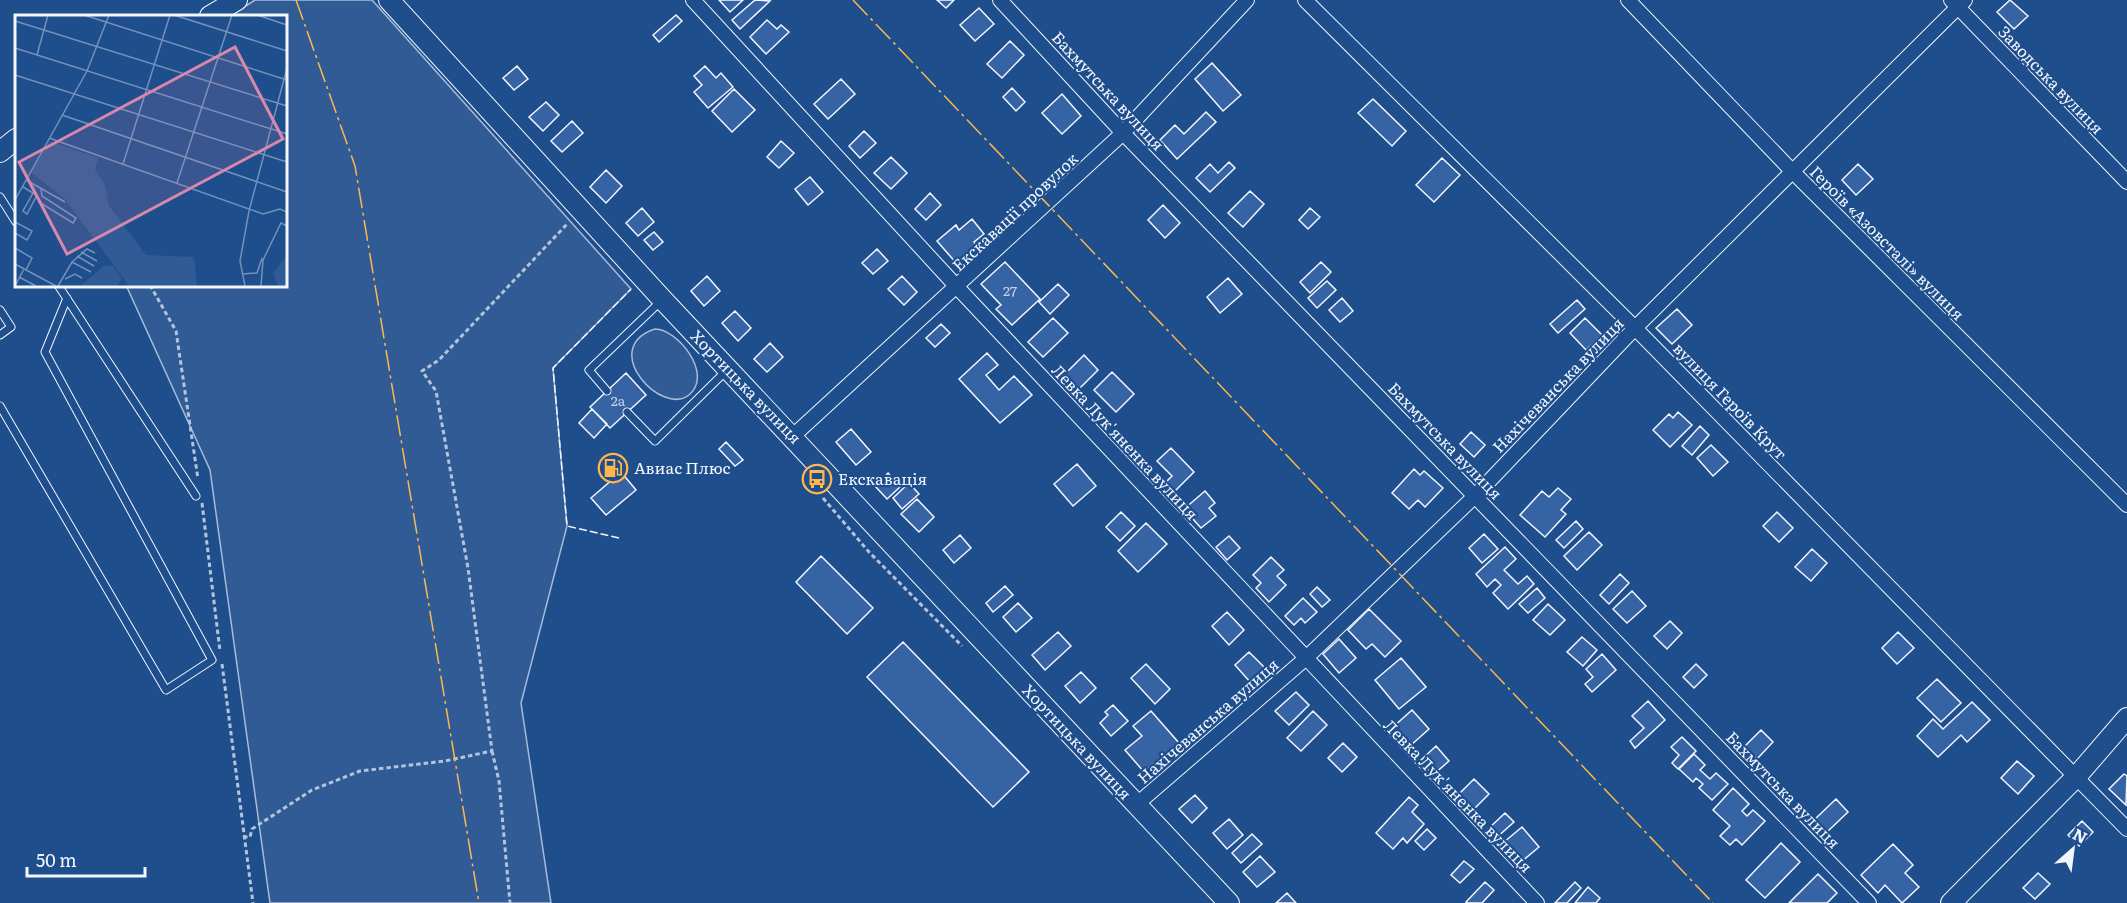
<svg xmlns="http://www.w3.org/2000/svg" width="2127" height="903" font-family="Literata,serif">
  <rect width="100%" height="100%" fill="#1f4e8c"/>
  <path fill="#305b95" stroke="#a8bbd7" stroke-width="1.5" d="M255,0H372L631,289L553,368L567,526L521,703L551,903H270L210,470L126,285H285V16H230Z
    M655,329C677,329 713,373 690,394C663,419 597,348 655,329Z"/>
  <path fill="#3563a3" stroke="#f2f6ff" stroke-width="1.5" d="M719,0H743L730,12Z
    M755,0L770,1L740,29L732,20Z
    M937,0H954L946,8Z
    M2010,0L2028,16L2014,29L1997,12Z
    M979,8L994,24L975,41L960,25Z
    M676,15L682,21L659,42L653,35Z
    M767,20L777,29L781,25L789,32L766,54L750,37Z
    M1010,41L1024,55L1002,78L987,64Z
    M1212,63L1241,95L1223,111L1195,79Z
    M517,66L528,79L514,90L503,78Z
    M705,66L716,78L721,73L733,87L708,108L694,92L702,85L694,76Z
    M841,79L855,94L828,119L814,104Z
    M1012,88L1025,102L1016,111L1003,97Z
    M734,89L755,110L732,132L712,111Z
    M1062,94L1081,116L1062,134L1042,113Z
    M1373,99L1406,131L1392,146L1358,113Z
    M546,102L559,115L543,131L529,117Z
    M1206,112L1216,122L1177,159L1160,140L1175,125L1184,134Z
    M572,121L583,133L562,152L551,141Z
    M864,131L876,143L860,158L849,146Z
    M781,141L794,153L779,168L767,157Z
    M891,157L907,173L891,189L874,173Z
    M1442,158L1460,175L1434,202L1416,185Z
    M1229,162L1235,168L1210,192L1196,178L1210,164L1218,173Z
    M1858,164L1873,179L1856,195L1842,180Z
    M606,170L622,186L606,203L590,187Z
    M810,177L823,192L808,205L795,189Z
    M1250,191L1264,204L1243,227L1228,213Z
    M930,193L941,205L926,220L915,209Z
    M1163,205L1180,223L1165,238L1148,220Z
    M642,208L654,222L638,236L626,223Z
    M1310,208L1320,217L1308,229L1299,220Z
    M972,219L984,234L974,242L977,247L957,264L937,241L956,225L959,230Z
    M654,232L663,242L653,250L644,240Z
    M877,249L888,261L873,274L862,263Z
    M1005,262L1040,299L1012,325L996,309L1001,305L981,284Z
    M1321,262L1331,272L1310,293L1300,282Z
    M707,276L720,291L704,306L691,291Z
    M902,276L917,292L904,305L888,289Z
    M1228,278L1242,294L1220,313L1207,297Z
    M1327,281L1336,290L1317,308L1308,298Z
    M1058,284L1069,295L1050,314L1039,302Z
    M1342,298L1353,311L1340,322L1329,310Z
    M1577,300L1585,309L1558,333L1550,324Z
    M1677,309L1692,325L1672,344L1656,328Z
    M735,311L751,328L738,341L722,323Z
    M1053,318L1068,333L1043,357L1028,342Z
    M1585,318L1602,335L1586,350L1570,333Z
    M941,324L950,333L935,347L926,338Z
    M770,343L783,357L767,372L754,359Z
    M987,353L998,365L986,375L999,390L1014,376L1032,395L1000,423L959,379Z
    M1084,355L1098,370L1075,393L1061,378Z
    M1112,372L1134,394L1116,412L1094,390Z
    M626,373L646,395L610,428L590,407Z
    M592,409L607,424L594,438L579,423Z
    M1678,412L1692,425L1670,447L1653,430L1669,414L1673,418Z
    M1700,426L1709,435L1692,455L1682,446Z
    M851,429L871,452L856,465L836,442Z
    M1471,432L1485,445L1474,457L1460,444Z
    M726,442L743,460L735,466L719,449Z
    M1711,445L1728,462L1713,476L1697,458Z
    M1171,448L1194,472L1173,493L1164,484L1172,476L1157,461Z
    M1077,464L1096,486L1073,506L1054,484Z
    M1414,469L1420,475L1424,471L1443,488L1425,507L1418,500L1409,509L1392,493Z
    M621,472L636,490L606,515L591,498Z
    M888,473L900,487L887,499L875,486Z
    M909,483L919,494L902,509L893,498Z
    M1558,488L1571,499L1561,510L1566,514L1545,537L1520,515L1542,491L1549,497Z
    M1205,491L1215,503L1209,508L1216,516L1201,528L1184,509Z
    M917,499L934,517L919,532L901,514Z
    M1121,512L1135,526L1120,541L1106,527Z
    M1777,512L1793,528L1779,542L1763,526Z
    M1576,521L1583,529L1564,548L1556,540Z
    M1146,523L1167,544L1138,572L1118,551Z
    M1589,532L1602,545L1577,570L1564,556Z
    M1484,534L1498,549L1482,563L1469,548Z
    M960,535L971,548L954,563L943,550Z
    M1229,536L1240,548L1227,560L1216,547Z
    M1505,547L1516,559L1504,570L1518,584L1527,576L1534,584L1508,609L1493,593L1501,585L1495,579L1487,587L1476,574Z
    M1812,549L1827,563L1811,581L1795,567Z
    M821,556L873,608L847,634L796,582Z
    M1271,557L1284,570L1277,576L1286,585L1269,602L1256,588L1261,583L1253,575Z
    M1620,574L1629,583L1609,604L1600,595Z
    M1005,586L1013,595L993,612L986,603Z
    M1317,587L1330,600L1322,607L1310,594Z
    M1537,588L1545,598L1528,613L1519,604Z
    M1632,591L1646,606L1627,623L1613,609Z
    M1303,598L1317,612L1305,623L1301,618L1294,625L1285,616Z
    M1018,603L1032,618L1016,632L1003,617Z
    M1548,604L1565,620L1550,635L1533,620Z
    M1369,609L1401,641L1385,657L1372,644L1366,649L1348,630Z
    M1227,612L1244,630L1229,645L1212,626Z
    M1670,621L1682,633L1667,649L1654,636Z
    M1058,632L1071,646L1045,670L1032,655Z
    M1898,632L1914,648L1897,664L1882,648Z
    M1582,637L1597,650L1583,666L1567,652Z
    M1339,639L1356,658L1339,673L1323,654Z
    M903,642L1029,772L993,807L867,677Z
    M1249,652L1266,669L1251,683L1235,665Z
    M1602,654L1616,670L1592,692L1585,684L1593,677L1586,669Z
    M1401,658L1426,687L1399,709L1375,680Z
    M1146,664L1170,689L1155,704L1131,678Z
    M1696,664L1707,675L1694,688L1683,677Z
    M1081,672L1096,688L1080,703L1065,686Z
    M1937,679L1961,703L1941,722L1917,698Z
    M1296,692L1309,705L1289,725L1275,711Z
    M1648,701L1665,720L1635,748L1630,741L1644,728L1632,716Z
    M1972,702L1990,720L1967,742L1961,735L1938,757L1917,736L1933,719L1943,729Z
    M1113,705L1128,721L1111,736L1100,723L1108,715L1105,712Z
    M1412,710L1429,729L1410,746L1393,727Z
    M1151,711L1179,743L1144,772L1125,750L1142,736L1133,726Z
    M1313,711L1327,725L1301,751L1287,738Z
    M1761,730L1773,742L1757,759L1744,747Z
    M1682,737L1696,751L1678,769L1672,763L1679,755L1671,747Z
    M1343,743L1357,757L1342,772L1328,758Z
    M1436,746L1449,761L1433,775L1420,761Z
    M1694,754L1705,765L1700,770L1710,779L1716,773L1728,784L1712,800L1699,788L1703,784L1696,778L1693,782L1679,769Z
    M2017,761L2034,776L2018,794L2001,778Z
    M2124,774L2127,776L2126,805L2109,789Z
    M1474,779L1489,794L1472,811L1457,796Z
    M1733,788L1749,804L1742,811L1747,816L1753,810L1765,821L1742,845L1736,839L1730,845L1720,836L1730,826L1713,810Z
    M1195,795L1207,808L1192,823L1179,809Z
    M1409,797L1418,805L1412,812L1424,824L1407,843L1403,838L1393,849L1376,833Z
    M1836,799L1848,812L1826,833L1814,820Z
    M1505,813L1514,822L1495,839L1487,830Z
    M1229,819L1243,835L1227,849L1213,833Z
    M2082,821L2093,832L2079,846L2068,835Z
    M1522,827L1539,847L1521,862L1504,842Z
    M1427,829L1436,838L1424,850L1415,841Z
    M1252,834L1262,844L1241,863L1232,853Z
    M1781,843L1800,862L1765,898L1746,880Z
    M1893,844L1913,865L1905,873L1919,887L1902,903L1885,885L1878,893L1861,875Z
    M1260,856L1275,872L1257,887L1243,872Z
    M1464,861L1474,869L1460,883L1451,875Z
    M2038,873L2050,884L2035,899L2023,888Z
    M1818,874L1837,893L1827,903H1789Z
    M1485,882L1494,890L1482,903H1468L1466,902Z
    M1575,882L1581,888L1567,903H1555Z
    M1588,887L1600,898L1596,903H1575Z
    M1287,893L1296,903H1276Z"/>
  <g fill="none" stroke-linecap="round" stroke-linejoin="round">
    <g stroke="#f2f6ff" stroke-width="9">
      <path id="lane" d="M0,197L16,222
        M58,285L196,496
        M0,310L11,327L0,335
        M607,391L589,370L661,301
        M0,406L166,690L212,660L45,352L67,298
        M627,412L655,441L727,370"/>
    </g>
    <g stroke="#f2f6ff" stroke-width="16">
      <path id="street" d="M693,0L957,287L1537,903
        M1000,0L1123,133L1869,903
        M1305,0L1635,328L2127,829
        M1628,0L1793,172L2127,505
        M1951,0L2127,182
        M793,436L1123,133L1247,0
        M1136,805L1305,659L1475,496L1635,328L1965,0"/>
    </g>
    <g stroke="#f2f6ff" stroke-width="22">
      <path id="secondary" d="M389,0L663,300L1229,903
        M210,16L237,0
        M0,152L16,139
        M1951,903L2076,777L2127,718"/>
    </g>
    <path stroke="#b3c4dc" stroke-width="3" stroke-dasharray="4.5 3" stroke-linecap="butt" d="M150,285L176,331L198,479
      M823,498L869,552L962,646
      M202,503L220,651
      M222,664L253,903
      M492,751L499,781L510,903
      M243,837H250L252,829L312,790L360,771L445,761L492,751L468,568L436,391L422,371L439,360L568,223"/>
    <use href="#lane" stroke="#1f4e8c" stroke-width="7"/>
    <use href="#street" stroke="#1f4e8c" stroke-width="14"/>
    <use href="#secondary" stroke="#1f4e8c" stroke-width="20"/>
    <path stroke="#f2f6ff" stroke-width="1.5" stroke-dasharray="8 3" stroke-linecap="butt" d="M619,538L567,526L553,368L631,289"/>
    <path stroke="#ffb74d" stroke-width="1.5" stroke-dasharray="21 4.5 3 4.5" stroke-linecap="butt" d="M296,0L355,166L479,903
      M853,0L1713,903"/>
  </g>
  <defs>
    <g id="fuel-ring" transform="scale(1.5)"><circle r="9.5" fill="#1f4e8c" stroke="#ffb74d" stroke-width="1.5"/><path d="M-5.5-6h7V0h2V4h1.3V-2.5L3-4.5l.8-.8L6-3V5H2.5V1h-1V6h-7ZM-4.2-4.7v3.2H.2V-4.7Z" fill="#ffb74d"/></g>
    <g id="bus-ring" transform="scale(1.5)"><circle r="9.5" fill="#1f4e8c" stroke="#ffb74d" stroke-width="1.5"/><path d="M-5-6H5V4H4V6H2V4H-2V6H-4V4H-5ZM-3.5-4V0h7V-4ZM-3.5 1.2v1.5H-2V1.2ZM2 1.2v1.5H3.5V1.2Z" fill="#ffb74d"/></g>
  </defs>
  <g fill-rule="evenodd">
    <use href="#fuel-ring" x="613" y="468"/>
    <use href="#bus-ring" x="817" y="479"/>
  </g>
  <g text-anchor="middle" stroke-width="4.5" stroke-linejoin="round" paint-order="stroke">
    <g font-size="14" fill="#c3d1e8">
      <text x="1010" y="296">27</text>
      <text x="618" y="406">2а</text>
    </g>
    <g font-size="16" fill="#f2f6ff" stroke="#1f4e8c">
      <text transform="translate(2051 80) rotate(46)" y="6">Заводська вулиця</text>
      <text transform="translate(1108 91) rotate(47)" y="6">Бахмутська вулиця</text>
      <text transform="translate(1015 212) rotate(-43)" y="6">Екскавації провулок</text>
      <text transform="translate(1887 243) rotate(45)" y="6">Героїв «Азовсталі» вулиця</text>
      <text transform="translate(1558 385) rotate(-46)" y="6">Нахічеванська вулиця</text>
      <text transform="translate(746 387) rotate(46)" y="6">Хортицька вулиця</text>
      <text transform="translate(1730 401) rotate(46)" y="6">вулиця Героїв Крут</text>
      <text transform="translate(1445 441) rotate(46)" y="6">Бахмутська вулиця</text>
      <text transform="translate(1125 442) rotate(47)" y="6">Левка Лук'яненка вулиця</text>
      <text transform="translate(1208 721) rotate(-41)" y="6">Нахічеванська вулиця</text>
      <text transform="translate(1077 742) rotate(47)" y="6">Хортицька вулиця</text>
      <text transform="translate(1783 790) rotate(46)" y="6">Бахмутська вулиця</text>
      <text transform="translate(1458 796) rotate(46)" y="6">Левка Лук'яненка вулиця</text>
    </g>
    <g font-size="16" fill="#f2f6ff" stroke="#1f4e8c" text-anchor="start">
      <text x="634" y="474">Авиас Плюс</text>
      <text x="838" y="485">Екскавація</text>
    </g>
  </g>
  <g transform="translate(15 15)">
    <rect width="272" height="272" fill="#1f4e8c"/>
    <path d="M34,126L83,143L80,155L90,170L94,191L131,240L179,242L182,271H114L50,184L16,157ZM271,241V271H263L258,259ZM97,250L107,263L102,271H65L89,251Z" fill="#305b95"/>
    <path fill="none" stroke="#7391ba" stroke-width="1.5" d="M69,0L272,65M159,0L272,36M242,0L272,10M0,6L272,91M0,33L272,119M22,40L33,0M0,60L272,147M47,100L272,177M34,123L248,199L265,194L272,197M108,149L155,0M11,165L50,187M162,168L217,0M8,172L18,178L8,196L12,199L22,180L18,178M0,185L72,56L94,0M24,187L58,208L61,203L27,181L26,174M0,207L17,216L12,225L0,218M0,233L17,243L11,255M66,237L82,246M62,241L79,251M57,247L72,234L80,238M0,249L41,271M227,259L242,258L247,243M4,262L21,271M50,264L60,259L67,263M0,271L9,254M43,271L57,247L76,257M230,271L225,246L234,196L272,53M246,271L248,245L266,208L272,211"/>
    <path fill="#da87ad" fill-opacity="0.15" stroke="#da87ad" stroke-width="3" d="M220,32L268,124L52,239L4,147Z"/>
    <rect width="272" height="272" fill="none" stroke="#f2f6ff" stroke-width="3"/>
  </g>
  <g transform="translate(2073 849) rotate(28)" stroke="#1f4e8c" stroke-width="4.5" paint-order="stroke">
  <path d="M0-4.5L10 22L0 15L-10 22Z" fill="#f2f6ff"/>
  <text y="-9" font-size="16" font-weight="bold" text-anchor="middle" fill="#f2f6ff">N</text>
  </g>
  <path d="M27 867v9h118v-9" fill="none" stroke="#f2f6ff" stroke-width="3"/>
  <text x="36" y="867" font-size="18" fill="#f2f6ff" stroke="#1f4e8c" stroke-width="4.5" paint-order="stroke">50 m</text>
</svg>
